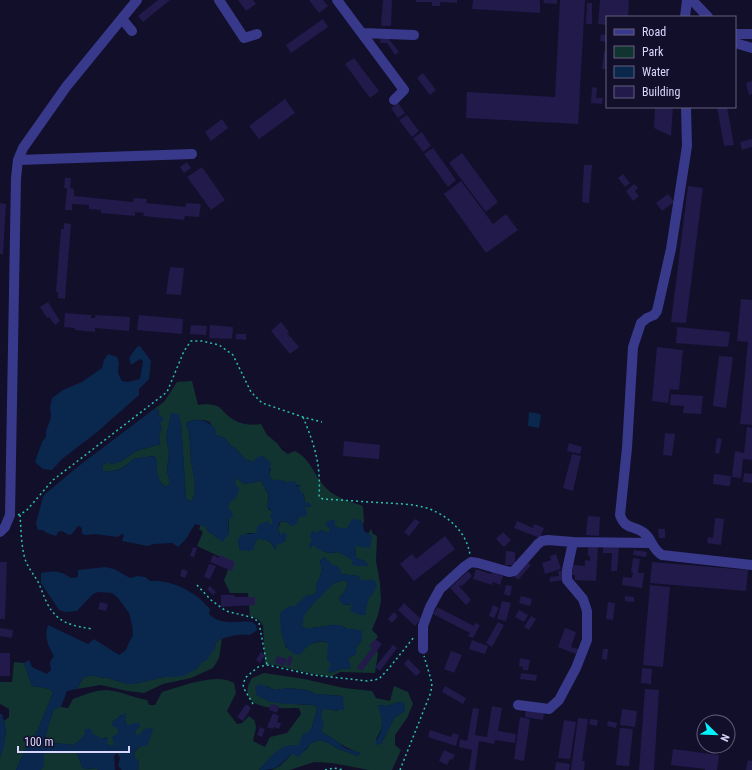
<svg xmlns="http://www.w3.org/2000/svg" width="752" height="770" font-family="'Roboto Condensed',sans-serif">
  <rect width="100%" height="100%" fill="#120f2a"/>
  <path fill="#123431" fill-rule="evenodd" d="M192,381L198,405C203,404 211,404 217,406C220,407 223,411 226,414C237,424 247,426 261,424L267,435L277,443L282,450L288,454L295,451C312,460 314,477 327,489C336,498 352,502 363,506L364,522L363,524L360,520L350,524L347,528H339L335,526L329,528V533L321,530L317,533L312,531V540L310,548L314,544L323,551L328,553L339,552L353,560L365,561L356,558L355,546H361L371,529L373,534L377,536L376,561L380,583L381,601L378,615L372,630L378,636L373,644L378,653L375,673L340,672L331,677L308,673L275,665H265L263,626L259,620L250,616L248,593H230L224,580L231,562L197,546L203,532L199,529L201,524L206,527L208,532L213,534L217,538L229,534L228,507L236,478L245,484L261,481L268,494V509L273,512L272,525L256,533H248L238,540L240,550L255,542L258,539C267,539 271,541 275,549L280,535L278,528L281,521L287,522L291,526L299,517L305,506L311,507L305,502L304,495L299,491L300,485C292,486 283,478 272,480L269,474L271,469L245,459L235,448L231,446L225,438L216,435L210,422C201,419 195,419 186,423C191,437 190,447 191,461C193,474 198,488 192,501L186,499L181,424L171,414L166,437L169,453L167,470L170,483L166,487C155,480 157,471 157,460L154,456L133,459C124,469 116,471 103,472L102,466L108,462L111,464L120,462L136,451L160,444L159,436L162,427C158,422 158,416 159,410L154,409L164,402L177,382ZM324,557L341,574L358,576L360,580H374L373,593L367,600L366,608L352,604L346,605L339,598L345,591L348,584L345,580L334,583L318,598L303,616L302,627C317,632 334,619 347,629H354L362,639L356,648L355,655L348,658L351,668L341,669L329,673L331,664L328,643C320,640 310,643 304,649L286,648L281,627L289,606H295L317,592C313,584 321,580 321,572C322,569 321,565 320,561Z
    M222,638L219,658L213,668L191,678L163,684L144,693L127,691L101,685L77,689L83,678C90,675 95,675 103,678L105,677L127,684H134L164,677H172L202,662L215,648L216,642Z
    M14,662L24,663L32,686L50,689L53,693L37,732L27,745L16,770H0C0,766 0,761 0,757C2,744 9,736 4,721L9,717V709L0,704V682H12Z
    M264,673L304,679L344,688L372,691L376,698L390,701L394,686L408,692L413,704L407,718L395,735V745L401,750L392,770H369L332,763L314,762L290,770H272L280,766L292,754L306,750L310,744L319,740L327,742L336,748L358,756L360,753C349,749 341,745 332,738C328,735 324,735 322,731C319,726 321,714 323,708L337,711L343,696L315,694L307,690L288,688L275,690L267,686V701L293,704L313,705L317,707C317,716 312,721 312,728L298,746C282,742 269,759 259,770H138L139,764L138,760L135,759L134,754C139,744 148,742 153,730L145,729L138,737L135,733L136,730L126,724L125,720L121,715L117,719L113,721L119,730L114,741L115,745L111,746L107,744V737L101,739L94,735L86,733L82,738L74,745L53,743L46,747C43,737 51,718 54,709L61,707L68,708L73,699C83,695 96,690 107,690C121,691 134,698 147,700L149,705H155L162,692C181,687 216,672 234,683L236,693L227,711L237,724L242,723L249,716L255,721L256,728L253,741L265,747L270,737L287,733L301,714L299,708C284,708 243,712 248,687C248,684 251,681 252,678ZM399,702L405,711L394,718L381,744L376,739C385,725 382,720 379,705L387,706Z
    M49,751H73L77,753L82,767L87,769L96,768L98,770H41L44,764V754Z"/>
  <path fill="#0a274e" d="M140,346L151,361L149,379L139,389V395L96,433L62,459L52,470L43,469L35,462L42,442L46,437V431L51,418L50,407L52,398L63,390L82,382L102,368L104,360L108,354L117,357L119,363L118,373L122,381L128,382L140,379L143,361L140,359L131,365L129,358L137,347Z
    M154,409L159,410L158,415L163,417V421L159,423L162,427L159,436L160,444L136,451L120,462L111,464L108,462L102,466L103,471C116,472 124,469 133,459L154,456L157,460C157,471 156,481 166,487L170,483L167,470L169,453L166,437L171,413L179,414L181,424L186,499L192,501C198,488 193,474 191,461C190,446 191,437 186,423C198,417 207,420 216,429V435L225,438L231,446L235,448L245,459L252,462L257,457L263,456L271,463L269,474L272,480H281L285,482L296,481V486L301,485L299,491L303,493L305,502L311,504V507L306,506L307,516L299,517L297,524L291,526L287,522L281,521C277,525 278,529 280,535L284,532L287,535L285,542L277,545L276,550C271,541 268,539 258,539L255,542L254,549L249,551L240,550L238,540L241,535L256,533L258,525L268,521L272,525V520L270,516L273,512L266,506C272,495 266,491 261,481L245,484L236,478L235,483L239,489L236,498L230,502L228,507L232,512L233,517L228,519L229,534L222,542L213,534L208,532L206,527L195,524L186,539L178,547L172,543L153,544L148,546L122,541L124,535L121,534L118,537L95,534L86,535L82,534V528L78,526L72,534L69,535L62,531L58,532L56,536L47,533L43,530H38L36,523L43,497L45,494L80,465Z
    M529,412L540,414L541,416L539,428L528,426Z
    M335,519V526L339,528H347L352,519L360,520L363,524L364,531L372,536L370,548L355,546C354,551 356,553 356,558L365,561L369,566H356L352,564V560L339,552L328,553L323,551L316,548L314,544L310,549L309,544L312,540L310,537L312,530L317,533L321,530L329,533V528L325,525L328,521Z
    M324,557L333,565L337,566L341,570V574L358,576L361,580H374L377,585C371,598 366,599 366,615C359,615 355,614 350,610L352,604L343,605L340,601L339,598L345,591L348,584L345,580L334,583L311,606L304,616L302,627C317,632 334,618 347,629H354L362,631V639L356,648L357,651L355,655L348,658L351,668L341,669L329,673L328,670L331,664L327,660L328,643C316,638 306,646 300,655C280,653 281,629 280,613L289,606H295L308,594L311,596L317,592C313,583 321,580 321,572C322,569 321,565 320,561Z
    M105,567L114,569L130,578L137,576L145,577L150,581C163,580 179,585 190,592C198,596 204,603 210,609L209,614C222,627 236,620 252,622L256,625L257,630L250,635C242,633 223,637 216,642L215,648L207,660L202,662L197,669L183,676L172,677H164L134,684H127L105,677L103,678C95,675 90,675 83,678L77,689L67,691L61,707L54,709C51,718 43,738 46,746L53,743L74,745L82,738L85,733L84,730L90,728L94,735L98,736L101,739L108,737L107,744L111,746L114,745L112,737L117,734L119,730L116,727L112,726L111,723L125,713L126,715L125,720L126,724L130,725L134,723H139L140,727L136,730L135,733L138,736L145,729L151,728L153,730L147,746C140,746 137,747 134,754L135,759L138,760L139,764L138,770H122L118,766L120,758L117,753L114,756L115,770H98L96,768L87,769L82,767L77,753L73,751H49L44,754V765L41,770H16L27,745L37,732L53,693L50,689L32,686L24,663L29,660L32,667L47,674L51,670L50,662L54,656C48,646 44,637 48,625L88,644L94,639L119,655L126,650L130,640L133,636L132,625L129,613L118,598L112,593L98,592L93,594L77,611L65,612L59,610L41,583V573C56,571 58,570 71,578L78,577V570Z
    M260,684L275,690L288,688L307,690L315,694L343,696L344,709C336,712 331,709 323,709L321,715L324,726L321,729L324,734L331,737L345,748L360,753L358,756L336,748L327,742L319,740L310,744L299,757L292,754C277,766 280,770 259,770C270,758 280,742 298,746L303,734L308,732L312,728C312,721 317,716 317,707L313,705C295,703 270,707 256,694L255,687Z
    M399,702H404L405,711L394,718L381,744L375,745C376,739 380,736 381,730C384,722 380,713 378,705L387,706Z
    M0,714H2L6,728L4,747L0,758Z"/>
  <path fill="#211a4b" d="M158,0H170L143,22L138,16Z
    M238,0H253L256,4L246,11Z
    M309,0H323L328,6L319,13Z
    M383,0H392L391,26H381Z
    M416,0H457V3L440,2V6H432V2H416Z
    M473,0H540V13L472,9Z
    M544,0H557V4L543,3Z
    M560,0H585L578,124L466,118L467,92L555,97Z
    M600,0H629L628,17H607V25L598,24Z
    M587,3H592V24H586Z
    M323,19L328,27L291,53L286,45Z
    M601,34L607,35V42L600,41Z
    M381,35L389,39L399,52L395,55L387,43H380Z
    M604,51H607V69H602Z
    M354,58L379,91L370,98L345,64Z
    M423,73L436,90L430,95L417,78Z
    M752,81V94L749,95L746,83Z
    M592,87L597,88L596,98H603L602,104L591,103Z
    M285,99L295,113L259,139L249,126Z
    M398,103L405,113L398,118L391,108Z
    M655,107H673L671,136L654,128Z
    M717,107H727L734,145L724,146Z
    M407,115L419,131L412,137L399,120Z
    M222,119L228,128L211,141L205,132Z
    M422,132L431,146L423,152L413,138Z
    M752,139V147L742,150L740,142Z
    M433,148L456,180L448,187L424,154Z
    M462,153L498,202L486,212L449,163Z
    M187,162L191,168L184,173L180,167Z
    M584,165H592L589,203L582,202Z
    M202,167L225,200L211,210L187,177Z
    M623,174L630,183L625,187L618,178Z
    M65,178H71L70,188L74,189V196L133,202L134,198L147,199L146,203L186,207V203L201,204L199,217L185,216L184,220L143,216L144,213L135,212V216L101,213V210L89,209V205L72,204V210H65L67,188H64Z
    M461,181L493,224L506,214L518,230L486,253L444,194Z
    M634,184L638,188L635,191L639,196L633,201L626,191Z
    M688,186L703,188L686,323L671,322Z
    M668,194L674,202L662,211L656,203Z
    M0,203L6,204L3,254H0Z
    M64,223L71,224L65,299L58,298V292H56L61,229H64Z
    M170,267L184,268L181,295L166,294Z
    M741,299L752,300V425L740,424L748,342L737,341Z
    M48,302L60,321L55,325L49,317L47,318L40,307Z
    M65,313L91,315V318H95L96,315L130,317L129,331L95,328V332L75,330V328L64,327Z
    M139,315L183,319L182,334L137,330Z
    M281,322L289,332L287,333L299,347L290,354L271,331Z
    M191,325L207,326L206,335L190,334Z
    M210,325L233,327L232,339L209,338Z
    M677,327L730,332L728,347L676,343Z
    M236,334H246V340L236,339Z
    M657,347L683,350L679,390L670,389L668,403L652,401Z
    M719,356L733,357L726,408L713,406Z
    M671,394L703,396L701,414L683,413L684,406L670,405Z
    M747,427L752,428V460L743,459L741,478L732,477L735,451L744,453Z
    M665,433L675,434L672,456L663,455Z
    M717,438L722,439L719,454L715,453Z
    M344,441L380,445L379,459L343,456Z
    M569,443L582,447L580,454L567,451Z
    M572,454L581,456L573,491L563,488Z
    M744,473L752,474V483L743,482Z
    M714,474L731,476L730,486L713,484Z
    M588,516L600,517L599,536L586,535Z
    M715,518L724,519L721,545L707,543L708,537L713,538Z
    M415,519L420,522L409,536L404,532Z
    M517,521L533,528L534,524L544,528L540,538L514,528Z
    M658,529H665V538H659Z
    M503,532L511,540L504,547L496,539Z
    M445,536L455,549L414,581L400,564L412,554L416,559Z
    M588,546L598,547L596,581L575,580V575H572L573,565L585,566V560L590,561V556H588Z
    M603,546L619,547L617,571H611L612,553H603Z
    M193,547L197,548L194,557L190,556Z
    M634,550L647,552L646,557L633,555Z
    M506,551L515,552V565H505Z
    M556,554L561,569L545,574L542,563L551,560L550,556Z
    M213,555L219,558L220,555L235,562L232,571L210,562Z
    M633,558L640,559L638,573H644L642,588L622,585L623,577L632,578L633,572H631Z
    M0,562H7L5,619H0Z
    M527,562L531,565L518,580L514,576Z
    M652,562L748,570L746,591L650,583Z
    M209,564L216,566L210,579L204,577Z
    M182,569L188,571L185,578L180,576Z
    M476,569L491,574L492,572L503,576L500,585L493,582L492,585L473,579Z
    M468,571L472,576L462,586L460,585L459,586L471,600L466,605L450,588Z
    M558,571H562L563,580L550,582V577L559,576Z
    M506,585L512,586L510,596L504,594Z
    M650,585L670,587L663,667L643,665Z
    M210,586L216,592L213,595L207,589Z
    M221,595H234V597H255V605L221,607Z
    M521,596L532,599L530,606L519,603Z
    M625,596L634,597V602L625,601Z
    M502,601L511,603L506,621L497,619Z
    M100,602L108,604L106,611L98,609Z
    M608,602L615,603L613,620L606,619Z
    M404,603L421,619L415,626L398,610Z
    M493,605L499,608L494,618L489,616Z
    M437,607L474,626L475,623L480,625L473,638L468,636L470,633L433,614Z
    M519,610L528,615L524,622L515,617Z
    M394,612L398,616L392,623L388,619Z
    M531,616L536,619L529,630L524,627Z
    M498,622L504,625L492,647L486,643Z
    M0,628L13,630L12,638L0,636Z
    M565,628L576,632L571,647L578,649L576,654L558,647Z
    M375,639L382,644L362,671L357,668L372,648L369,646Z
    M472,640L488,646L485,654L469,649Z
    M393,645L397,648L380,671L375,667Z
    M603,649H608L607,660L602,659Z
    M451,651L462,655L454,673L444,669Z
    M261,652L265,655L260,663L256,660Z
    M0,653H10V676H0Z
    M277,656L287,659L284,666L275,663Z
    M289,656L293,657L290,666L286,665Z
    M520,658L530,660L528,670H523V667L519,666Z
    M408,659L421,672L416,676L404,664Z
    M642,668L652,669L651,684L641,683Z
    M521,673L537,675L536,681L520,679Z
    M445,686L466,698L463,704L442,692Z
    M645,689L659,690L654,770H639Z
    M246,704L251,708L243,721L237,717Z
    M271,704L279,706L277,713L269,710Z
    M492,706L502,708L498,731L516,734L515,743L495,740L494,744L479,741L475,770H469L472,750L459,747L460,739L467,741L473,708L479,709L475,735L487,737Z
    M622,709L637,711L635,727L620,725Z
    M526,710L544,713L543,720L525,717Z
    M273,713L279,716L277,722L281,723L279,729L274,727L273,729L267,727Z
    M520,717L530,719L524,761L514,759Z
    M578,718L588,719L582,761H585L584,770H571Z
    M590,719L598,720L597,726L589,724Z
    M564,720L576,722L570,759L558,758Z
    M608,721L617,723L616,728L607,726Z
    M260,727L265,729L262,737L257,735Z
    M620,728L633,729L629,766L616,765Z
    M430,730L451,737L453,733L459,735L456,746L428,737Z
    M673,749L719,755L717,770H705V769L671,765Z
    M444,750L455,755L452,760L450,759L447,765L439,761Z
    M748,760L752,761V770H746Z
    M556,762L570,764L569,770H555Z"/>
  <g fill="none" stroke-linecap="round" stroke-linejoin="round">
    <path stroke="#2ac1af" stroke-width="1.5" stroke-dasharray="2 3" stroke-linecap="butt" d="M303,417C315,446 321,465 319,497L323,499C344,500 366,502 387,503C402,504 418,504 432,510C451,518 467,534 470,555
      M18,515L26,511L53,480L167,392L184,351L191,341H202L219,345L233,355L251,392L262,403L303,417L322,422
      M20,515C21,528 21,542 24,555C26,565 32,572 37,580C41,587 43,595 47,603C57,623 72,626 93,629
      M197,585L211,600L226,611L254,618L259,623L267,665
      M253,704L243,687L245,678L258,667L267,665L313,675L368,681L379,679L390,667L414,637
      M325,770L334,768L344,770
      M400,770L431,692L432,683L424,656"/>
    <path stroke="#38398b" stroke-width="10" d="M219,0L244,38L257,34
      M337,0L404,90L394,100
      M692,0L708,17
      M685,17L687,0
      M122,19L132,31
      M362,33L414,35
      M735,34H752
      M735,43L752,48
      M686,107L687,146L671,249L657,311L654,315L647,318L641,323L633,347L627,448L620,515C625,530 634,525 644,533C653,540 651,548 662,555L752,565
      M18,160L192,154
      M0,532L5,527L10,515L16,178L18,160L23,148L66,87L137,0
      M423,649V626L430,607L440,589L464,567L471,562L478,563L509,572L514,571L538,544L542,541L548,540L573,542L651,543
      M518,705L549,709L559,700L576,668L587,640V611L583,599L567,580V570L573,542"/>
  </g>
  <rect x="606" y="16" width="130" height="92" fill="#120f2a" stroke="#625f7f"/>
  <rect x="614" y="29" width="20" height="6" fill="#38398b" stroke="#625f7f"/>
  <text x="642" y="36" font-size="12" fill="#dad7ff">Road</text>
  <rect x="614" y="46" width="20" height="12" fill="#123431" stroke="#625f7f"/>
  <text x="642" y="56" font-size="12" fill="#dad7ff">Park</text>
  <rect x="614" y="66" width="20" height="12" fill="#0a274e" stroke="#625f7f"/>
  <text x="642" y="76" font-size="12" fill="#dad7ff">Water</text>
  <rect x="614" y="86" width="20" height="12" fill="#211a4b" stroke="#625f7f"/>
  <text x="642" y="96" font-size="12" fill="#dad7ff">Building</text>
  <g transform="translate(716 734) rotate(113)"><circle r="19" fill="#120f2a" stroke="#625f7f"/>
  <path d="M0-3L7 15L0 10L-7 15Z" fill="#03f4ff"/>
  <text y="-6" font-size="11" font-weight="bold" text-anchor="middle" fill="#dad7ff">N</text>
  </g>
  <path d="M18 746v6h111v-6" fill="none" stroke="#dad7ff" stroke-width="2"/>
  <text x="24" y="746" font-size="12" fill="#dad7ff" stroke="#120f2a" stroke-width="3" paint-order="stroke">100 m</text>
</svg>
